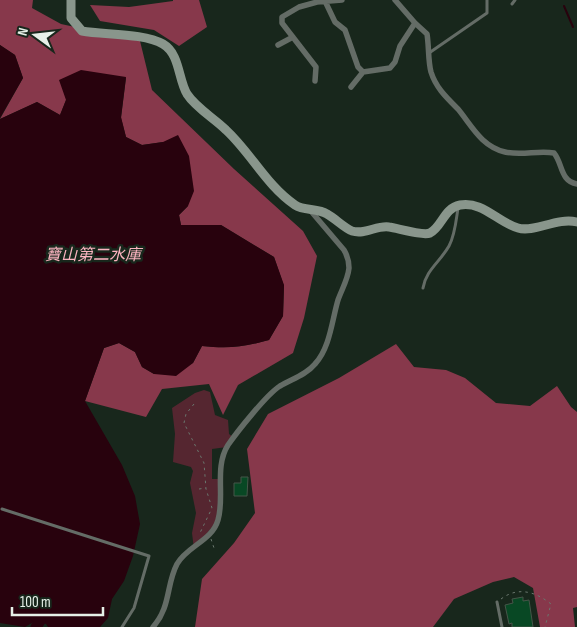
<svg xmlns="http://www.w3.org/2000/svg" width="577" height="627" font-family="'Sofia Sans Condensed','Noto Sans TC',sans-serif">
  <rect width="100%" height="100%" fill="#18271c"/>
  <path fill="#552630" d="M204,390L210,392L215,415L228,420L229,434L234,438L227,447L212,449V479H221L218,520L194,549L192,533L196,513L190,483L193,471L191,467L173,462L175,434L172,408L195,393Z"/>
  <path fill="#87384b" d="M0,0H33L32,8L61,24L140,41L152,90L234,169L303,231L317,256L304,318L293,353L238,385L223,415L209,384L162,389L146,417L85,401L104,348L119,343L135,352L142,367L154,374L193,363L202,346C229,349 243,347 269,340L283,316L284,286L274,257L221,225H181L179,215L188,206L163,142L142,145L126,137L121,118L126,78L66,100L60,115L37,102L0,119L23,78L15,55L0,45Z
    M173,0H199L207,27L179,46L154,30L100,21L90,5L129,7L173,1Z
    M396,344L414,367L446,370L465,378L496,403L530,406L557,386L571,407L577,412V607L573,608L575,627H540L533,588L514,577L493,582L454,599L433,627H195L202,579L234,543L255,513L247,449L268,414L339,378Z"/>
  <path fill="#28020d" d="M0,45L15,55L23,78L0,118Z
    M81,70L126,77L121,117L126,137L142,145L163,142L178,135L189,156L194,191L188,206L179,215L181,225H221L274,257L284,285L283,316L269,340C243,347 229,349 202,346L193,363L176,376L154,374L142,367L135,352L119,343L104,348L85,401L122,465L135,496L140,524L133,556L124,581L112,599L108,618L100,627H48L46,624L37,620L25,627L0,623V119L37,102L60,115L66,100L59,80Z"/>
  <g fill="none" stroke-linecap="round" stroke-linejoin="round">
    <path stroke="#28020d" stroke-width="2" d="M564,6L573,27"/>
    <path stroke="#28020d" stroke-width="11" d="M31,611L40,621L36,627"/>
  </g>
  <path fill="#084824" stroke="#455649" d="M241,477H248L247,496H234V483H241Z
    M523,597V601L529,600L533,627H512V623L509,624L505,605L513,603L512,599Z"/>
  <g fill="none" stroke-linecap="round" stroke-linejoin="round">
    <path stroke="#6a776e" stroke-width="1" stroke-dasharray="2.5 4" stroke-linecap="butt" d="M194,404L186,414L184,423L204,463L206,489L212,508L199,535
      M199,489L206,488
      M211,539L214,548
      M501,599C518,586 536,592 551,604L545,627"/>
    <path stroke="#646c66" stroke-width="3" d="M512,4L515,0
      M429,53L487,13V0
      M423,288C426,270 440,262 449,246C455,235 456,221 458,208
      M2,509L149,556L134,608L122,627
      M497,602L502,627"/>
    <path stroke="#646c66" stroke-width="5.5" d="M395,0L415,23L427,34C429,46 428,61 431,72C436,88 447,98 458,109C472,126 481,146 505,152C522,156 538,150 554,153C563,164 560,181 577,184
      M325,1L335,22L345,30L358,67L363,72L390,68L395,62L400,46L415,23
      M278,45L293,37
      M315,81L316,67L282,23V17L299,7L317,2L342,0
      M351,87L363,72
      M153,627C171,607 166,585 177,564C187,546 212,541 218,520C225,497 214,467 228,445C237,432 267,394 280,386C292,379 306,375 315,364C330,348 332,320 338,300C342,289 348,279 349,268C349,261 347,255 344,250L310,210"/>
    <path stroke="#89968c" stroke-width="9" d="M71,0V18L82,31C104,35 144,33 163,44C180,54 178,79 187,94C196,108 214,118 226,130C251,153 266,185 295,205C304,211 318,208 327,214C336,219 343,227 352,231C365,235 377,225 389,227C397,228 423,236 430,233C442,227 444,208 460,205C483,201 497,222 518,228C534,233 557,217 577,222"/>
  </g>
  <g text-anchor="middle" stroke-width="5" stroke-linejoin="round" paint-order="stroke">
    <g font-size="16" font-style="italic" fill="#fbb4c0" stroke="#18271c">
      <text x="93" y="260">寶山第二水庫</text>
    </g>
  </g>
  <g transform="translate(35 35) rotate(285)" stroke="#18271c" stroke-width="4" paint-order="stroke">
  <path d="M0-4L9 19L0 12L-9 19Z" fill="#e6f0e8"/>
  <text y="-8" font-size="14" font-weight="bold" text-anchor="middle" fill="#e6f0e8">N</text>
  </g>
  <path d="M12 607v8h91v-8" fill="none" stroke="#e6f0e8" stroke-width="2.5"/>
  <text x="20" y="607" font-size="15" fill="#e6f0e8" stroke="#18271c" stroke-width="4" paint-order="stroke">100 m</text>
</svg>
